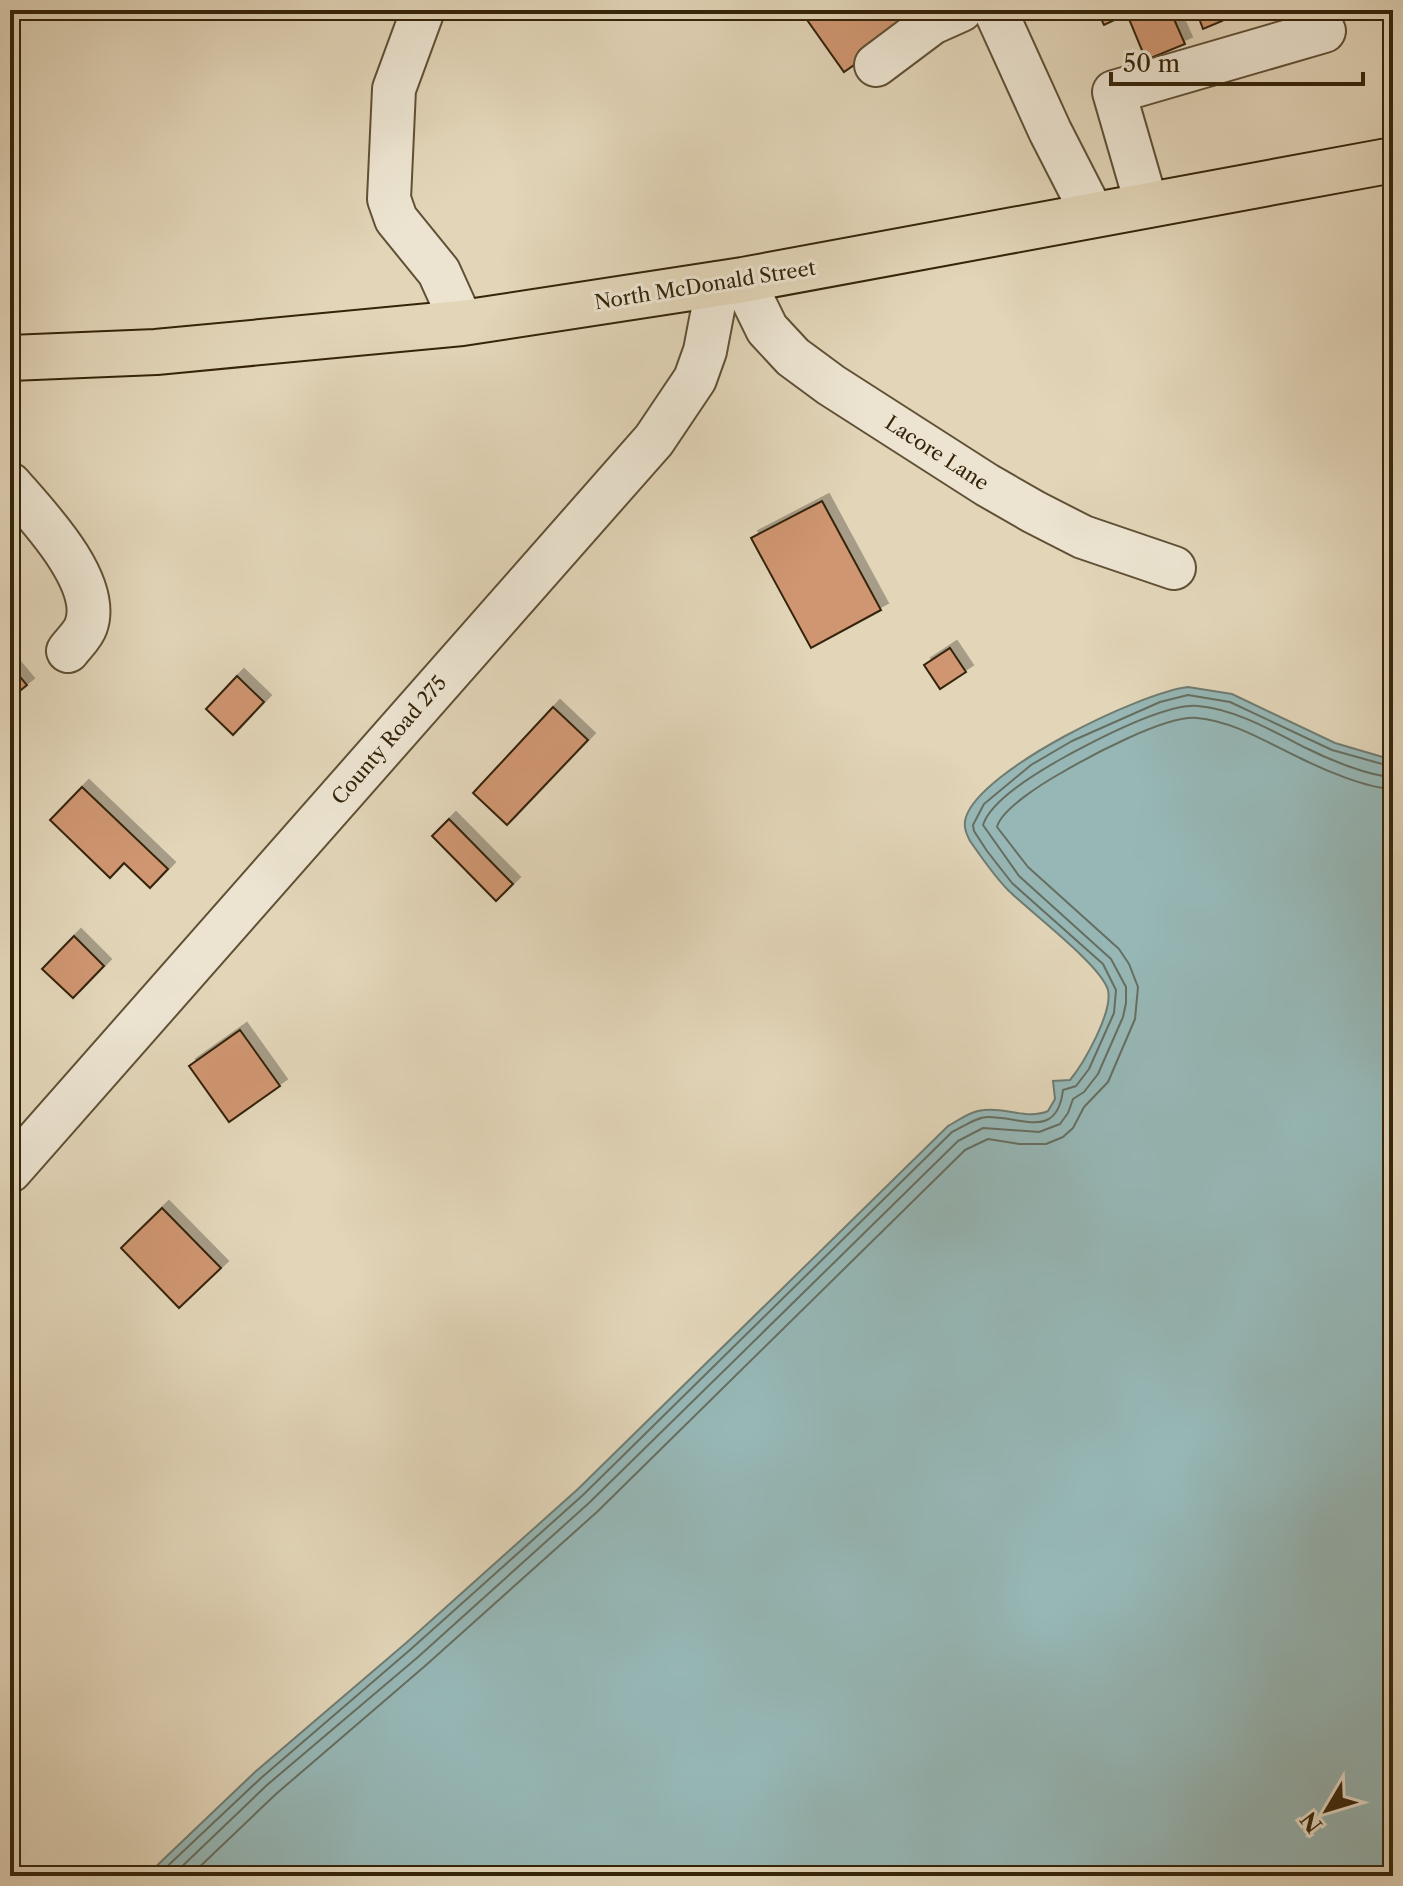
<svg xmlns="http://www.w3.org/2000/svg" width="1403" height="1886" font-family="'Libre Caslon Text',serif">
  <defs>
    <filter id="shadow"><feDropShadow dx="7" dy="-7" stdDeviation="0" flood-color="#0004"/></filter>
  </defs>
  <rect width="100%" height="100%" fill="#e2d5b8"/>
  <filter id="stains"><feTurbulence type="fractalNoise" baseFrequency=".0025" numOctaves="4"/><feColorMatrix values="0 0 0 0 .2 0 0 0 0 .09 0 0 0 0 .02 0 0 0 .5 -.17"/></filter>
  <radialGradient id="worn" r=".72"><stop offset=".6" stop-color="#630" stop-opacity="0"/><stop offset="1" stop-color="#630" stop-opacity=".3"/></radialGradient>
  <path fill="#96b7b6" stroke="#6f7c71" stroke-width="2" d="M1188,687L1232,694L1335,743L1393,760V1875L146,1876L255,1772L406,1643L578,1489L948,1126C959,1120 971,1111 984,1110C1006,1107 1027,1120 1048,1111L1055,1099L1053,1081L1070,1080C1084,1063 1113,1012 1108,990C1101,965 1030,912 1008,890C994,876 982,858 970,841C966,833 963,826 966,817C982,769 1139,693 1188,687Z"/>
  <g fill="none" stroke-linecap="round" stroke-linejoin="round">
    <path stroke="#666e60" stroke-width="2" d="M157,1876L261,1778L411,1649L583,1495L952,1132C963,1127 976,1117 988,1117C1022,1117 1057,1140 1063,1090L1076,1086L1089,1069L1114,1013L1116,990L1103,964L1012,883L987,851L974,831L973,825L984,804L1031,765L1072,741L1160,702L1188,695L1230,702L1332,750L1393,767
      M172,1876L267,1785L418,1657L590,1502L958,1141L983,1128L1039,1132L1060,1124L1068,1113L1073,1099L1084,1092L1098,1074L1123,1017L1126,1003V987L1111,959L1019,876L983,825C991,800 1038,772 1061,759C1092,742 1164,703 1198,706C1235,709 1273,731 1306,748C1328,759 1368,776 1393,777
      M190,1876L276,1794L425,1666L598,1511L965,1150L988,1139L1019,1144H1046L1063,1137L1073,1128L1084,1107L1108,1082L1135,1019L1138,987L1129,964L1119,949L1028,867L997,827C1001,809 1045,782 1061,773C1090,756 1166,715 1197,718C1233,721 1268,743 1300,758C1324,770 1366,788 1393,789"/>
  </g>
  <path fill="#cf9671" stroke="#352409" stroke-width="2" filter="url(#shadow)" d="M800,10H932L844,72Z
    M1097,10H1170L1185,44L1146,60L1127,14L1104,25Z
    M1196,10H1217L1222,21L1203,29Z
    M822,501L881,610L811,648L751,538Z
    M950,648L966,672L940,689L924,665Z
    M10,665L27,685L10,699Z
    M237,676L264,702L233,735L206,709Z
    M553,707L588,740L507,825L473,793Z
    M82,787L168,869L150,888L124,863L110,878L50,820Z
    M449,819L513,884L496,901L432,836Z
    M74,936L104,966L73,998L42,969Z
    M240,1030L280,1086L229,1122L189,1066Z
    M162,1208L221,1268L179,1308L121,1248Z"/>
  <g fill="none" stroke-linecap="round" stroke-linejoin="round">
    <g stroke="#605035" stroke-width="46">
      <path id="minor" d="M423,10L394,89L389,199L396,219L439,272L462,323
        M995,10L1050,131L1093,215
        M876,65L932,23L961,10
        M1147,206L1114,92L1324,31
        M743,280L767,329L793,357L831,385L987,485L1034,512L1083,537L1174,568
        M10,484C37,515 102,582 86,626C83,635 73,644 68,651
        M10,1171L654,440L695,379L705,351L718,283"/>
    </g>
    <g stroke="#352409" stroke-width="48">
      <path id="major" d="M10,358L156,352L462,323L743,280L1393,160"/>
    </g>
    <use href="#minor" stroke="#ece4d1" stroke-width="42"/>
    <use href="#major" stroke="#e2d5b8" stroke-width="44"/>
  </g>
  <g text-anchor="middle" stroke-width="6" stroke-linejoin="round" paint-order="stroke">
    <g font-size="20" fill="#352409" stroke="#ece4d1">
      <text transform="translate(705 285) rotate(-9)" y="7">North McDonald Street</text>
      <text transform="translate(937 453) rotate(33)" y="7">Lacore Lane</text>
      <text transform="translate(389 740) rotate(-49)" y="7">County Road 275</text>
    </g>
  </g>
  <rect width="1403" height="1886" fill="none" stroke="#e2d5b8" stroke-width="40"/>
  <rect x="12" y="12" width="1379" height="1862" fill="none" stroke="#352409" stroke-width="4"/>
  <rect x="20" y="20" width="1363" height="1846" fill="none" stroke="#352409" stroke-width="2"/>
  <g transform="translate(1327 1810) rotate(232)" stroke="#ece4d1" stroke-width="6" paint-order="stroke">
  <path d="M0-6L14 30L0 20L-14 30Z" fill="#352409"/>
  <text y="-12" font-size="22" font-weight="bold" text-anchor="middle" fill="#352409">N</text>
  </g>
  <path d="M1111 72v12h252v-12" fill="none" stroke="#352409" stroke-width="4"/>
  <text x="1123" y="72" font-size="24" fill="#352409" stroke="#ece4d1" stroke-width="6" paint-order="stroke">50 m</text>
  <rect width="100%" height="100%" filter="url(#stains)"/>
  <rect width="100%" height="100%" fill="url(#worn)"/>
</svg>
